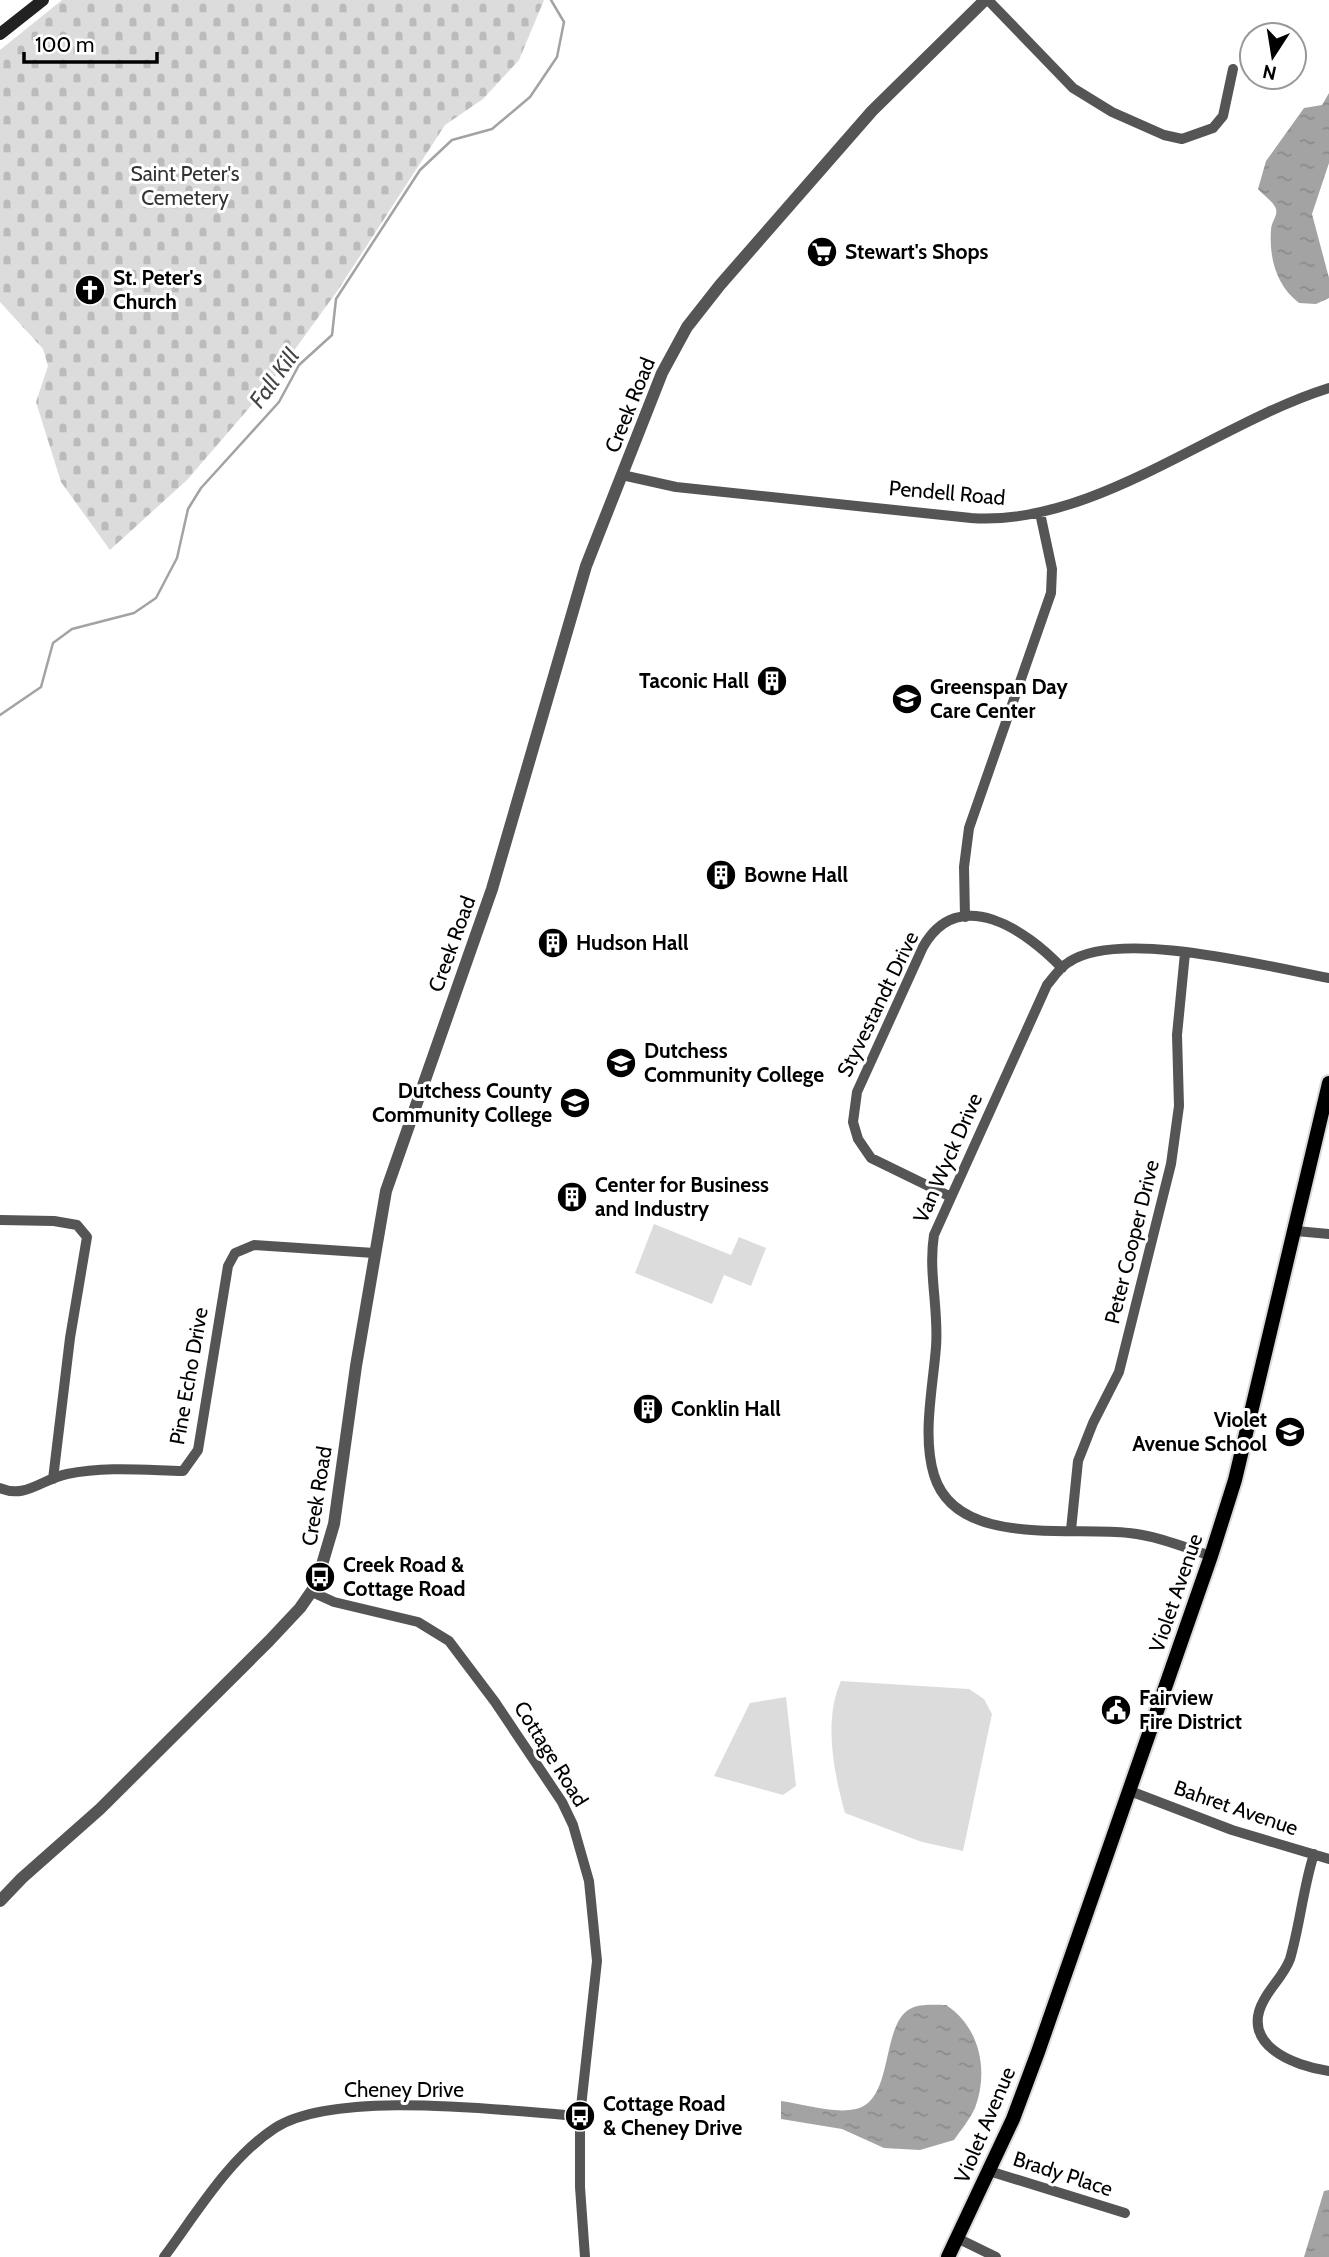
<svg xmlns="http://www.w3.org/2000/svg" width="1329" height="2257" font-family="Cabin,sans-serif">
  <defs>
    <pattern id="cemetery-stones" width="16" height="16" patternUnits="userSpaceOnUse" patternTransform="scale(1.75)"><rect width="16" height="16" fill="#dcdcdc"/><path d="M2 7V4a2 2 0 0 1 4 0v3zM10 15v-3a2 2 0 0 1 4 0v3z" fill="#bbb"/></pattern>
    <pattern id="water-ripples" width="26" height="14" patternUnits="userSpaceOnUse" patternTransform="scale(1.75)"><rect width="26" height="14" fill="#a3a3a3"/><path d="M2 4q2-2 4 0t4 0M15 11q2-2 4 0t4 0" fill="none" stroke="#8b8b8b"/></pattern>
  </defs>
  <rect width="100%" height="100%" fill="#fff"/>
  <path fill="url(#cemetery-stones)" d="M62,0H544L519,60L483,99L445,125L338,290L269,385L187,480L110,550L61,482L36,402L48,366L43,349L0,302V50Z"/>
  <path fill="#dcdcdc" d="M654,1224L731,1255L739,1237L766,1248L751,1286L724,1275L712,1304L635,1273Z
    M841,1681L969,1689L984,1699L992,1714L963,1851L922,1842L845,1813C834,1773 823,1721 841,1681Z
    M786,1697L796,1786L783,1795L714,1776L750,1703Z"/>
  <path fill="url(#water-ripples)" d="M1329,93V163L1312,214L1329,278V298L1316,304L1299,303C1276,285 1269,258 1271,230C1271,222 1278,216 1276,209C1274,202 1263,195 1258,189L1266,161L1304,108L1322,105Z
    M946,2005C980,2027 989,2071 975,2108C970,2119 961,2130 954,2140L920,2150L884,2148L842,2129L781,2119V2101C803,2104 834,2114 856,2109C896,2100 879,2019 914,2007C923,2004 937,2005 946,2005Z
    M1329,2190V2257H1304L1324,2191Z"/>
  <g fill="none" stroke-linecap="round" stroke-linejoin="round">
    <path stroke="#a3a3a3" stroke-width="2.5" d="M0,715L41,687L53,643L72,629L134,613L156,598L177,558L188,509L201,488L279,402L299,365L332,335L336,299L420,170L452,140L492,129L530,97L557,57L564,22L551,0"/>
    <g stroke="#dbdbdb" stroke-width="18">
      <path id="primary" d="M948,2257L1013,2119L1038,2052L1211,1556L1235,1480L1329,1083"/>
    </g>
    <path stroke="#555" stroke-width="10" d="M988,0L1073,88L1112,112L1164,135L1182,139L1213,128L1223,116L1233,69
      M622,475L676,487L971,518C1093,527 1214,424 1329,388
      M965,917L964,867L969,828L1051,593L1052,569L1040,513
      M951,1197L871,1158L858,1139L853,1122L857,1092L923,947C959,883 1027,931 1062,968
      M0,1220L54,1221L77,1225L87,1237L70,1338L53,1479
      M1296,1231L1329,1234
      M0,1488C26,1499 42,1479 67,1474C106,1466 144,1470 183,1471L198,1450L228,1266L235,1253L254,1245L374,1253
      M1071,1530L1078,1461L1093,1423L1119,1372L1171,1164L1179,1106L1177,1035L1185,953
      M1211,1556C1184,1547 1157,1536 1129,1533C1070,1526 956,1548 934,1475C922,1436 933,1387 936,1347C939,1310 928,1272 934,1235L1047,985C1053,978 1060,967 1069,962C1120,928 1269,967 1329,978
      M312,1592L334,1602L418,1622L449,1641L495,1702L562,1802L573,1825L589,1881L597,1961L580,2116V2187L585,2257
      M1130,1791L1232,1830L1329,1859
      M1314,1854C1303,1888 1300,1925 1290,1959C1284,1975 1272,1985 1264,2000C1239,2044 1293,2066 1329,2071
      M989,2171L1125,2213
      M957,2238L996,2257
      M164,2257C196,2214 229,2158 275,2128C336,2089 506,2111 580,2116"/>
    <path stroke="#555" stroke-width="12" d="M0,1901L22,1878L100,1809L269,1641L300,1608L316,1585L334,1524L356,1366L386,1191L492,889L586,566L662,373L687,327L720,285L872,111L985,0"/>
    <path stroke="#222" stroke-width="12" d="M0,34L43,0"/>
    <use href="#primary" stroke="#000" stroke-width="14"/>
  </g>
  <defs>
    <g id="supermarket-disc" transform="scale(1.575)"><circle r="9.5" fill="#000" stroke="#fff"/><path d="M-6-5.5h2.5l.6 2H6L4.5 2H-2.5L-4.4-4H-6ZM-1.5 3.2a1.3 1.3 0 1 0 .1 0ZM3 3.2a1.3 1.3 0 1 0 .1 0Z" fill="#fff"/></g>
    <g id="church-disc" transform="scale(1.575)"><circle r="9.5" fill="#000" stroke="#fff"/><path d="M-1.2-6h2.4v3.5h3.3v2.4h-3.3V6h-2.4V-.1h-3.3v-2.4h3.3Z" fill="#fff"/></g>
    <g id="building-disc" transform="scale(1.575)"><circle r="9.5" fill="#000" stroke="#fff"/><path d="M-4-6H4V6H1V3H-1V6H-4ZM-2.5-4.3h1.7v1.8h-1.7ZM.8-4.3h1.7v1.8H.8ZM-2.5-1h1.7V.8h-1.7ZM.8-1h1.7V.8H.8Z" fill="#fff"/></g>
    <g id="school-disc" transform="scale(1.575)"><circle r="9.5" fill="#000" stroke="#fff"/><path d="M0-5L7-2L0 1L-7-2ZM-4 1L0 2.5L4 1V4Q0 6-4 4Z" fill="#fff"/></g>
    <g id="university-disc" transform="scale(1.575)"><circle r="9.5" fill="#000" stroke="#fff"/><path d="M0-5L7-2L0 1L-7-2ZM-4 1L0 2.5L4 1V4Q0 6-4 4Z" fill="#fff"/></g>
    <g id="bus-disc" transform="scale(1.575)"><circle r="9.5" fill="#000" stroke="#fff"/><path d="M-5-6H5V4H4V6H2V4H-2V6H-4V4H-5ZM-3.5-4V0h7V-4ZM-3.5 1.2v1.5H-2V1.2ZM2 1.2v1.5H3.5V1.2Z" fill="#fff"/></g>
    <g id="civic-disc" transform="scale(1.575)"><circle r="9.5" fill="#000" stroke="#fff"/><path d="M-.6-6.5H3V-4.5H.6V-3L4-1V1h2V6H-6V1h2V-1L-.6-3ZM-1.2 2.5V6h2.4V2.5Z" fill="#fff"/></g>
  </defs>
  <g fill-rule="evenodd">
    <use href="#supermarket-disc" x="822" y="252"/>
    <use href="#church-disc" x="90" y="290"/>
    <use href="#building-disc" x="772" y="681"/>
    <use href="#school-disc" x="907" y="699"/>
    <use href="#building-disc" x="721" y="875"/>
    <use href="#building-disc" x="553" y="943"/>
    <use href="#university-disc" x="621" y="1063"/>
    <use href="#school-disc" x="575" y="1103"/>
    <use href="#building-disc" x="572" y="1197"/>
    <use href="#building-disc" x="648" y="1409"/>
    <use href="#school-disc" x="1290" y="1432"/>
    <use href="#bus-disc" x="320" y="1577"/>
    <use href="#civic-disc" x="1116" y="1710"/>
    <use href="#bus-disc" x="580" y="2116"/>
  </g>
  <g text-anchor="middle" stroke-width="6" stroke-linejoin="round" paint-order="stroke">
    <g font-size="21" fill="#333" stroke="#fff">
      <text x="185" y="181">Saint Peter's<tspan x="185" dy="24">Cemetery</tspan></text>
    </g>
    <g font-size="21" font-weight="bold" fill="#000" stroke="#fff" text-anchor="start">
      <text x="845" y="259">Stewart's Shops</text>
      <text x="113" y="285">St. Peter's<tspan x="113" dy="24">Church</tspan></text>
      <text x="749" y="688" text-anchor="end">Taconic Hall</text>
      <text x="930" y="694">Greenspan Day<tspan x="930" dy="24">Care Center</tspan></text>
      <text x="744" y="882">Bowne Hall</text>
      <text x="576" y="950">Hudson Hall</text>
      <text x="644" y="1058">Dutchess<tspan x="644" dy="24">Community College</tspan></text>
      <text x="552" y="1098" text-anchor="end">Dutchess County<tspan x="552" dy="24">Community College</tspan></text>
      <text x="595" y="1192">Center for Business<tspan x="595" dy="24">and Industry</tspan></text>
      <text x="671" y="1416">Conklin Hall</text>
      <text x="1267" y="1427" text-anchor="end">Violet<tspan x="1267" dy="24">Avenue School</tspan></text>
      <text x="343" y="1572">Creek Road &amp;<tspan x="343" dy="24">Cottage Road</tspan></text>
      <text x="1139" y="1705">Fairview<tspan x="1139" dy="24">Fire District</tspan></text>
      <text x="603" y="2111">Cottage Road<tspan x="603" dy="24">&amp; Cheney Drive</tspan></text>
    </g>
    <g font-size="21" fill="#000" stroke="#fff">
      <text transform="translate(630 405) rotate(-68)" y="7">Creek Road</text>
      <text transform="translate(947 493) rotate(5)" y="7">Pendell Road</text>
      <text transform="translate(452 944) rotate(-70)" y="7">Creek Road</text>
      <text transform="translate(878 1004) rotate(-64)" y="7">Styvestandt Drive</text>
      <text transform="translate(948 1158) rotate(-66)" y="7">Van Wyck Drive</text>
      <text transform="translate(1132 1242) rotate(-76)" y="7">Peter Cooper Drive</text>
      <text transform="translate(189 1376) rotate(-80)" y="7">Pine Echo Drive</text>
      <text transform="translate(317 1496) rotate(-81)" y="7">Creek Road</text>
      <text transform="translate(1176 1593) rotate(-71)" y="7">Violet Avenue</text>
      <text transform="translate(551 1754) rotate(58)" y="7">Cottage Road</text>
      <text transform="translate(1236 1808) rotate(19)" y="7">Bahret Avenue</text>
      <text x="404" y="2097">Cheney Drive</text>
      <text transform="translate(985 2125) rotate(-67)" y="7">Violet Avenue</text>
      <text transform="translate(1063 2174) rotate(18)" y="7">Brady Place</text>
    </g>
    <g font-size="23" font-style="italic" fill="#444" stroke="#fff">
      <text transform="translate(274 378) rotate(-54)" y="8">Fall Kill</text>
    </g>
  </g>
  <g transform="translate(1273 56) rotate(192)"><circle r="33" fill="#ffffff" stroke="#999999" stroke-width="2"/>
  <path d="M0-5L12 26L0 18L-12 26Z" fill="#000000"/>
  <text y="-10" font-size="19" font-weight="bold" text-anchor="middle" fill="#000000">N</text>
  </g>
  <path d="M24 52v10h133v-10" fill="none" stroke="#000000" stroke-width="3.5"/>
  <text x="35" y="52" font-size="21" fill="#000000" stroke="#ffffff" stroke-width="5" paint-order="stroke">100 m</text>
</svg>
